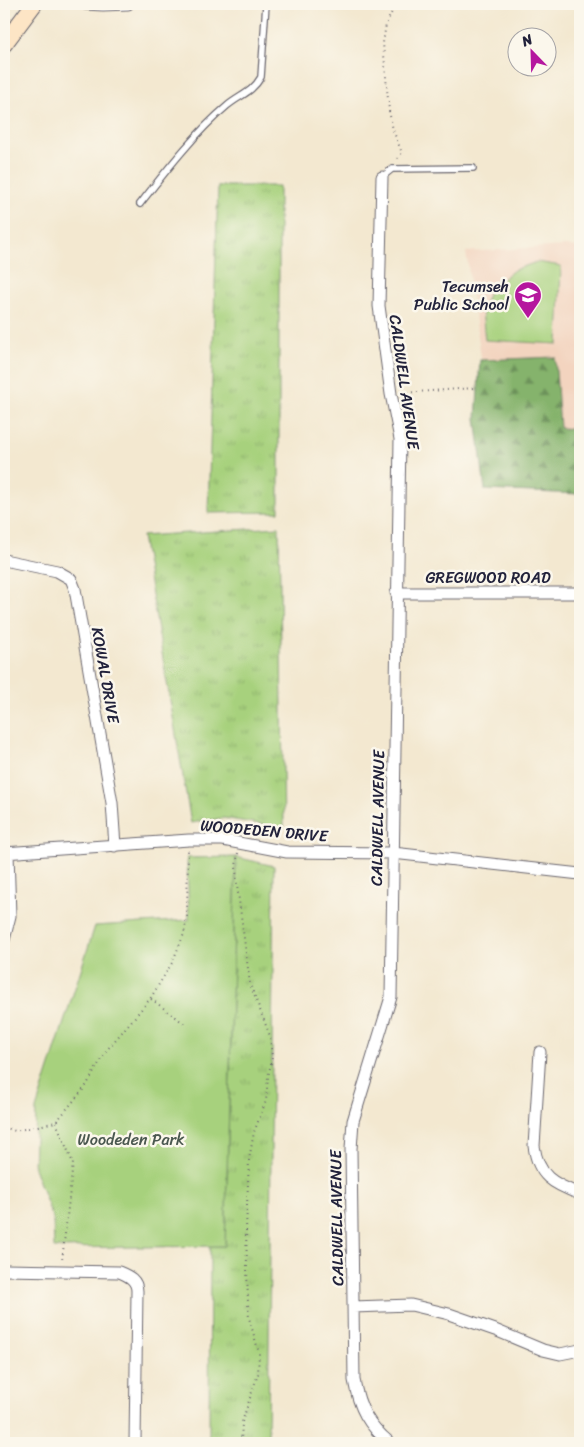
<svg xmlns="http://www.w3.org/2000/svg" width="584" height="1447" font-family="Sriracha,sans-serif">
  <defs>
    <pattern id="grass-tufts" width="24" height="20" patternUnits="userSpaceOnUse" patternTransform="scale(1.25)"><rect width="24" height="20" fill="#a7d17d"/><path d="M3 7l-1-3M5 7V3M7 7l1-3M15 17l-1-3M17 17v-4M19 17l1-3" fill="none" stroke="#8fb36d"/></pattern>
    <pattern id="forest-firs" width="22" height="20" patternUnits="userSpaceOnUse" patternTransform="scale(1.25)"><rect width="22" height="20" fill="#85b36c"/><path d="M5 1l3.5 6h-7zM16 11l3.5 6h-7z" fill="#6c915a"/></pattern>
  </defs>
  <rect width="100%" height="100%" fill="#fbf7ec"/>
  <filter id="ink" filterUnits="userSpaceOnUse"><feTurbulence type="fractalNoise" baseFrequency=".02" numOctaves="2"/><feDisplacementMap in="SourceGraphic" scale="10" xChannelSelector="R" yChannelSelector="G"/><feConvolveMatrix kernelMatrix="1 2 1 2 8 2 1 2 1" color-interpolation-filters="sRGB"/></filter>
  <filter id="wash" filterUnits="userSpaceOnUse"><feTurbulence type="fractalNoise" baseFrequency=".0096" numOctaves="4" result="noise"/><feDisplacementMap in="SourceGraphic" scale="20" xChannelSelector="R" yChannelSelector="G"/><feGaussianBlur stdDeviation="1.12" result="paint"/><feColorMatrix in="noise" values="0 0 0 0 0 0 0 0 0 0 0 0 0 0 0 0 0 1.4 0 .05"/><feComposite in="paint" operator="in"/></filter>
  <g filter="url(#wash)">
    <rect width="100%" height="100%" fill="#f3e8d0"/>
    <path fill="#f3d4bf" d="M566,246L580,247V477L485,385L466,252Z"/>
    <path fill="url(#grass-tufts)" stroke="#647a5c" d="M218,186H279V512L208,513Z
      M279,527L284,828L223,818L191,823L142,536Z
      M236,857L274,866L268,1443H209L210,1246H225Z"/>
    <path fill="url(#forest-firs)" stroke="#546a54" d="M555,357L560,428L580,429V494L485,490L476,418L480,360Z"/>
    <path fill="#a7d17d" stroke="#647a5c" d="M537,262L561,266L558,344L485,340L482,310L490,289L514,270Z
      M236,857L225,1246L54,1248L53,1219L34,1168L36,1109L95,926L189,920L187,858Z"/>
  </g>
  <g filter="url(#ink)">
    <g fill="none" stroke-linecap="round" stroke-linejoin="round">
      <g stroke="#6b676f" stroke-width="8">
        <path id="lane" d="M382,177L392,169L473,168
          M140,204C165,172 196,132 227,106C240,95 252,93 261,77L266,4"/>
      </g>
      <g stroke="#6b676f" stroke-width="13">
        <path id="street" d="M85,4L103,5L128,4
          M382,177L379,306L391,394L400,439L391,997L353,1121L351,1149L354,1380C359,1408 368,1425 390,1443
          M4,560L57,571L71,579L75,589L112,803L115,846
          M396,593H580
          M4,853L189,840H223L287,852L393,853L580,874
          M4,940L10,916L8,853
          M540,1052L534,1146C538,1176 553,1184 580,1194
          M4,1270L119,1272C129,1276 137,1280 137,1291L135,1443
          M353,1307L411,1305L449,1314L495,1330L543,1350L560,1354L580,1350"/>
      </g>
      <g stroke="#6b676f" stroke-width="18">
        <path id="secondary" d="M4,44L34,4"/>
      </g>
      <path stroke="#6b676f" stroke-width="2" stroke-dasharray="1 4" stroke-linecap="butt" d="M396,4L386,24L383,43L389,111L393,130L402,153L396,160
        M402,393L474,388
        M238,853L236,866L237,885L250,984L270,1036L272,1058L268,1077L266,1101L254,1132L249,1160L246,1229L248,1304L249,1318L259,1353L258,1374L242,1422L241,1443
        M151,999L185,1024
        M56,1122L73,1163L62,1261
        M4,1127L15,1131L56,1122L86,1086L106,1051L150,999L172,963L184,934L187,916L188,850"/>
      <use href="#lane" stroke="#fff" stroke-width="5.5"/>
      <use href="#street" stroke="#fff" stroke-width="11"/>
      <use href="#secondary" stroke="#fde5c5" stroke-width="16"/>
    </g>
  </g>
  <defs>
    <g id="school-pin" transform="scale(1.4375)"><path d="M0 17L-7.5 6A9.5 9.5 0 1 1 7.5 6Z" fill="#b5179e" stroke="#fbf7ec"/><path d="M0-5L7-2L0 1L-7-2ZM-4 1L0 2.5L4 1V4Q0 6-4 4Z" fill="#fff"/></g>
  </defs>
  <g fill-rule="evenodd">
    <use href="#school-pin" x="528" y="295"/>
  </g>
  <g text-anchor="middle" stroke-width="5" stroke-linejoin="round" paint-order="stroke">
    <g font-size="16" fill="#22223b" stroke="#fbf7ec" text-anchor="end">
      <text x="509" y="292">Tecumseh<tspan x="509" dy="18">Public School</tspan></text>
    </g>
    <g font-size="16" fill="#22223b" stroke="#fbf7ec">
      <text transform="translate(405 382) rotate(82)" y="6">CALDWELL AVENUE</text>
      <text x="488" y="583">GREGWOOD ROAD</text>
      <text transform="translate(106 675) rotate(80)" y="6">KOWAL DRIVE</text>
      <text transform="translate(377 818) rotate(-89)" y="6">CALDWELL AVENUE</text>
      <text transform="translate(264 830) rotate(5)" y="6">WOODEDEN DRIVE</text>
      <text transform="translate(336 1218) rotate(-91)" y="6">CALDWELL AVENUE</text>
    </g>
    <g font-size="16" fill="#4a574f" stroke="#fbf7ec">
      <text x="131" y="1145">Woodeden Park</text>
    </g>
  </g>
  <rect width="584" height="1447" fill="none" stroke="#fbf7ec" stroke-width="20"/>
  <g transform="translate(532 52) rotate(337)"><circle r="24" fill="#fbf7ec" stroke="#a4a2a5"/>
  <path d="M0-4L9 19L0 12L-9 19Z" fill="#b5179e"/>
  <text y="-8" font-size="14" font-weight="bold" text-anchor="middle" fill="#22223b">N</text>
  </g>
</svg>
